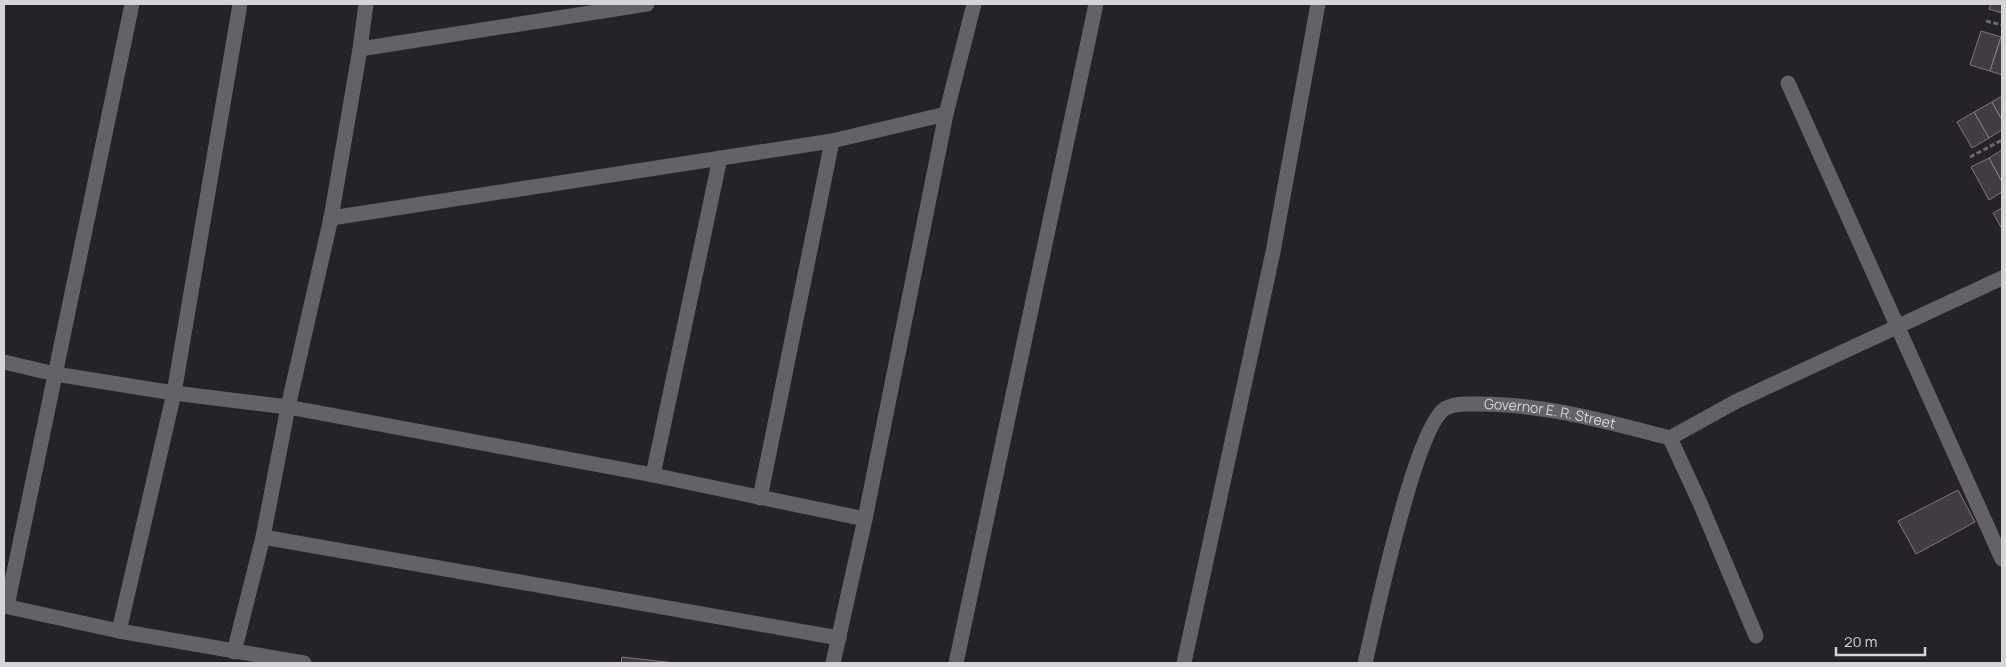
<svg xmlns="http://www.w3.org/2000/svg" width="2006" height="667" font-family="Manrope,sans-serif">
  <rect width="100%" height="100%" fill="#252229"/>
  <path fill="#423c42" stroke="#7f777e" d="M1991,4H2002V13L1989,9Z
    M1981,31L2001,37L1990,71L1970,65Z
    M2001,37H2002V75L1990,71Z
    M2002,96V120L1992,102Z
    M1992,102L2002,120V130L1989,138L1974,112Z
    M1974,112L1989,138L1972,148L1957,122Z
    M2002,150V182L1989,158Z
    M1989,158L2002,182V192L1989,200L1971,167Z
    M2002,208V229L1993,213Z
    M1958,490L1975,522L1916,554L1898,521Z
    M622,657L675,663H621Z"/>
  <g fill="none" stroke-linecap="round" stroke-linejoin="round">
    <path stroke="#6b686f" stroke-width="3" stroke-dasharray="5 2.5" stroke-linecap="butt" d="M1986,21L2002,25
      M1970,157L2002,140"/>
    <g stroke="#646169" stroke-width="15">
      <path d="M360,49L647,4"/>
      <path d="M1788,83L2002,559"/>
      <path d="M331,218L832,141L946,114"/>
      <path d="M4,362L55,374L174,393L288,407L653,475L865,519"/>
      <path d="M1670,438L1700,503L1756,636"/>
      <path d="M653,475L720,158"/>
      <path d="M760,498L832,141"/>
      <path d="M263,537L839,638"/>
      <path d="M4,606L119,631L304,663"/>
      <path d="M7,606L132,4"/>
      <path d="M119,631L174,393L240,4"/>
      <path d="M234,652L263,537L288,407L331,218L360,49L366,4"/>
      <path d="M833,663L865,519L946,114L974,4"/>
      <path d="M956,663L1096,4"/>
      <path d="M1184,663L1273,252L1318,4"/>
      <path id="s1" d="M1365,663C1375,621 1415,425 1446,408C1457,403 1468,404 1480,404C1545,404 1607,422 1670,438L1735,402L2002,278"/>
    </g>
  </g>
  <g text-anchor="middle" stroke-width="4" stroke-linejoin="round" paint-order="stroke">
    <g font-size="14" fill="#d6d4d9" stroke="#252229">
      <text dy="5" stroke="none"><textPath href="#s1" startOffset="375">Governor E. R. Street</textPath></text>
    </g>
  </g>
  <rect width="2006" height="667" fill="none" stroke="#d6d4d9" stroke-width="10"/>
  <path d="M1836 647v8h89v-8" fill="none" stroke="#d6d4d9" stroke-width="2.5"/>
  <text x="1844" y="647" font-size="15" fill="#d6d4d9" stroke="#252229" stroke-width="4" paint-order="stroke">20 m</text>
</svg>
